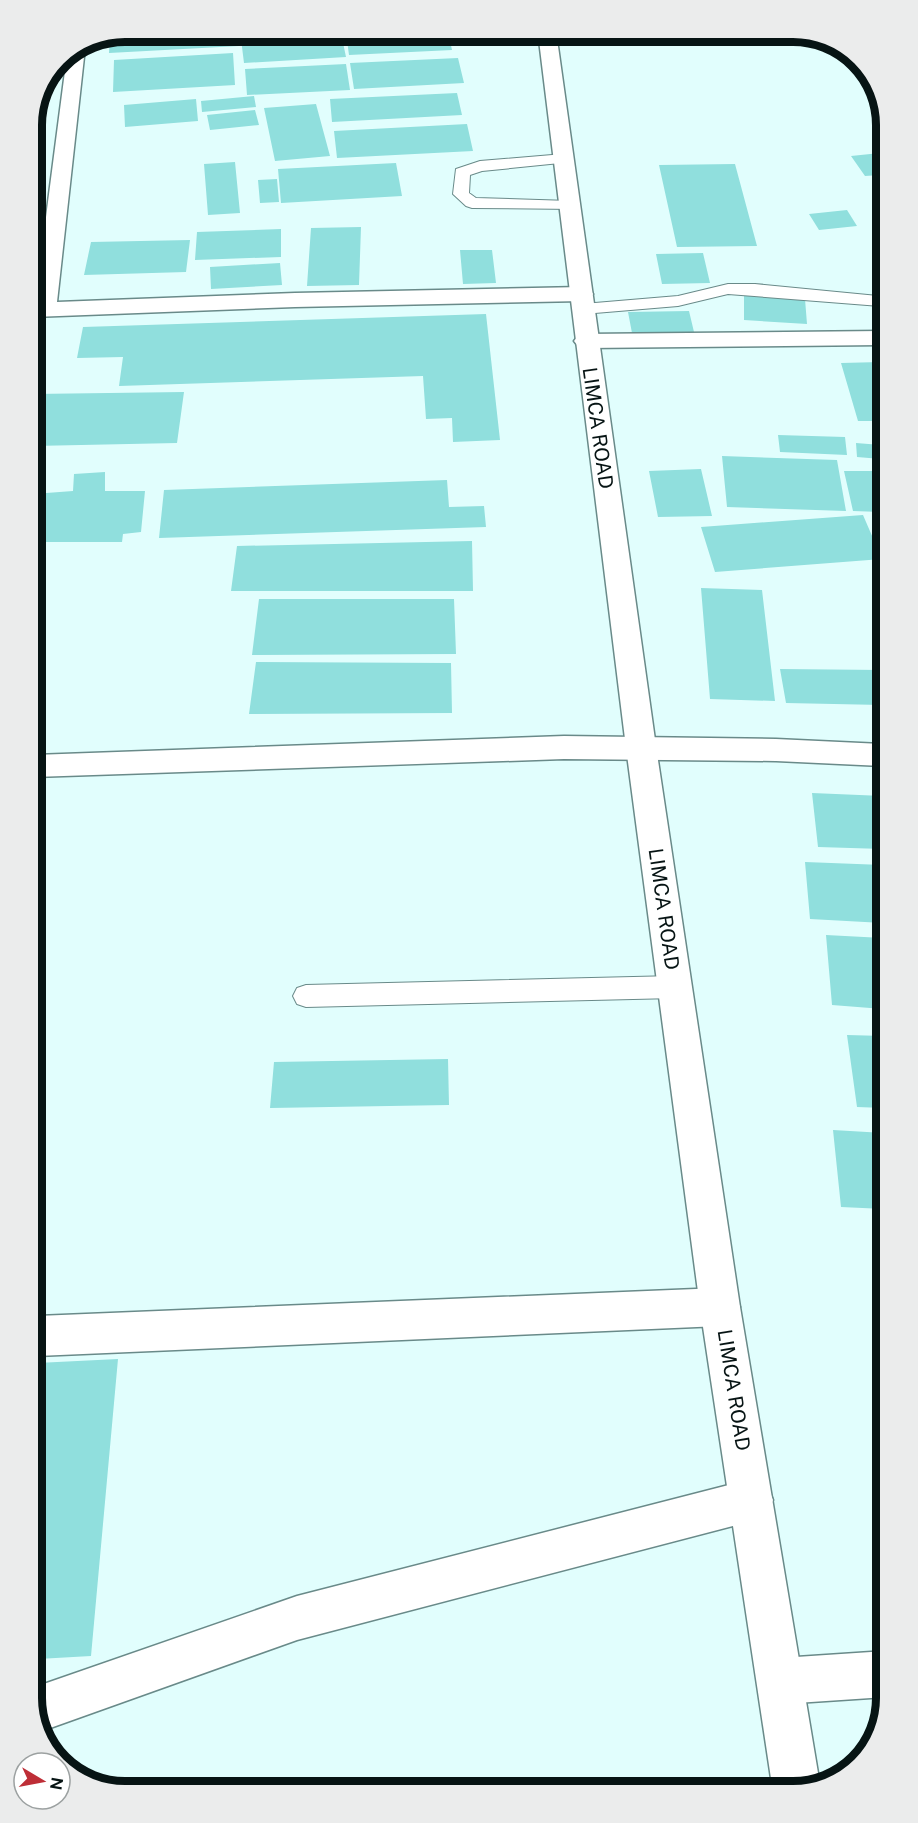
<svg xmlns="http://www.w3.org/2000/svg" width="918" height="1823" font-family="'Public Sans',sans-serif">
  <rect width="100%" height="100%" fill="#e1fefd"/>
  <path fill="#90dfdd" d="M125,31L238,32L239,46L109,53L110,38Z
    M370,32H448L452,50L349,55L346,33Z
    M341,33L346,57L244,63L241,39Z
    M233,53L235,85L113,92L114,60Z
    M458,58L464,83L354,89L350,63Z
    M346,64L350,90L247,95L245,69Z
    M457,93L462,115L332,122L330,99Z
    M254,96L256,107L202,112L201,101Z
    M196,99L198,121L125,127L124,105Z
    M316,104L330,156L275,161L264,108Z
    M255,110L259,125L210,130L207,115Z
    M467,124L473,151L337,158L334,131Z
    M880,153V175L865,176L851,156Z
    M235,162L240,213L208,215L204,164Z
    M396,163L402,196L281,203L278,169Z
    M735,164L757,246L677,247L659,165Z
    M277,179L279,202L260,203L258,180Z
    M847,210L857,226L819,230L809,214Z
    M361,227L359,285L307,286L311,228Z
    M281,229V257L195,260L197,232Z
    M190,240L186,272L84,275L91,242Z
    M460,250H492L496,283L463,284Z
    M703,253L710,283L662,284L656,254Z
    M280,263L282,285L211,289L210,267Z
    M744,295L805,299L807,324L744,320Z
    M689,311L694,332L632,333L628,312Z
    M486,314L500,440L453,442L452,418L426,419L423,376L119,386L123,357L77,358L83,327Z
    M881,362V421H858L841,363Z
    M184,392L177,443L33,446V394Z
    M778,435L845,437L847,455L780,452Z
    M856,443L881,445V459L857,457Z
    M722,456L837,460L846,511L727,507Z
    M701,469L712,516L658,517L649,471Z
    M844,471H881V512L853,511Z
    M105,472V491H145L141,532L123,534L122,542H33L38,534L33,535V494L73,491L74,474Z
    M447,480L449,507L484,506L486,527L159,538L164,490Z
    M863,515L882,559L715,572L701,527Z
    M472,541L473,591H231L237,546Z
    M875,579L882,580V612H881Z
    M701,588L762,590L775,701L710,699Z
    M259,599H454L456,654L252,655Z
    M256,662L451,663L452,713L249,714Z
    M780,669L882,670V705L786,703Z
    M812,793L883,796V849L818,847Z
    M805,862L883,865V923L810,919Z
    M826,935L883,938V1009L832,1005Z
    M847,1035L884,1036V1108L857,1107Z
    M448,1059L449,1105L270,1108L274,1062Z
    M833,1130L884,1133V1209L841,1207Z
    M118,1359L91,1656L38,1659L37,1363Z"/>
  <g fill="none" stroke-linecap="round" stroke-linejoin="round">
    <g stroke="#698a89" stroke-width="2">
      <path id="service" d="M564,154L570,156L572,159L570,162L482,171L470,175L469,193L476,198L570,201L576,203L578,206L576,209L472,208L466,206L453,194L456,169L480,161Z
        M728,284H755L878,296H880V306L728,294L678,306L583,314L574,309L583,304L678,296Z
        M675,976L684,979L688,987L684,995L675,998L306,1007L297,1004L293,996L297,988L306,985Z"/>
    </g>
    <g stroke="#698a89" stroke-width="3">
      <path id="minor" d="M540,32H671L662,38L548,40L541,38Z
        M85,48L57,302L295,293L582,287L590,289L593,294L590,299L582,301L295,307L33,317L67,56Z
        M881,331V345L586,348L578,346L574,341L578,336L586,334Z
        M564,736L776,739L882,744V766L776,761L564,759L34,777V755Z
        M720,1288L734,1293L740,1307L734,1321L720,1326L37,1356V1316Z
        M752,1479L767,1485L773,1500L767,1515L752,1521L297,1640L39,1732L38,1686L297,1596Z
        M886,1651V1697L781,1704L765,1697L758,1681L765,1665L781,1658Z"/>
    </g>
    <g stroke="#698a89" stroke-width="3">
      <path id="primary" d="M538,32H556L656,747L740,1307L820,1785H772L700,1307L626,747Z"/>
    </g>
    <use href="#service" fill="#fff" fill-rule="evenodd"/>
    <use href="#minor" fill="#fff" fill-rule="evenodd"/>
    <use href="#primary" fill="#fff" fill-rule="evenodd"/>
  </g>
  <g text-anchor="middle" stroke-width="4.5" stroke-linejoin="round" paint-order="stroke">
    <g font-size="20" fill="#071414" stroke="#fff">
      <text transform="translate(598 428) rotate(82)" y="7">LIMCA ROAD</text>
      <text transform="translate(664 909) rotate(82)" y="7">LIMCA ROAD</text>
      <text transform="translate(734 1390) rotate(81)" y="7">LIMCA ROAD</text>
    </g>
  </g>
  <path d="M0 0H918V1823H0ZM125 42H793A83 83 0 0 1 876 125V1698A83 83 0 0 1 793 1781H125A83 83 0 0 1 42 1698V125A83 83 0 0 1 125 42Z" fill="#ebecec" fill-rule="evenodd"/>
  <path fill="none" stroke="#071414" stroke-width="8" d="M125 42H793A83 83 0 0 1 876 125V1698A83 83 0 0 1 793 1781H125A83 83 0 0 1 42 1698V125A83 83 0 0 1 125 42Z"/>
  <g transform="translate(42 1781) rotate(100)"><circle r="28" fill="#ffffff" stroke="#9ca1a1" stroke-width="1.5"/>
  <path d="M0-4.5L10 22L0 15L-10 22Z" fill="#be2e37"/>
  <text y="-9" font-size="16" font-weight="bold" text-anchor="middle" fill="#071414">N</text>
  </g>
</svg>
